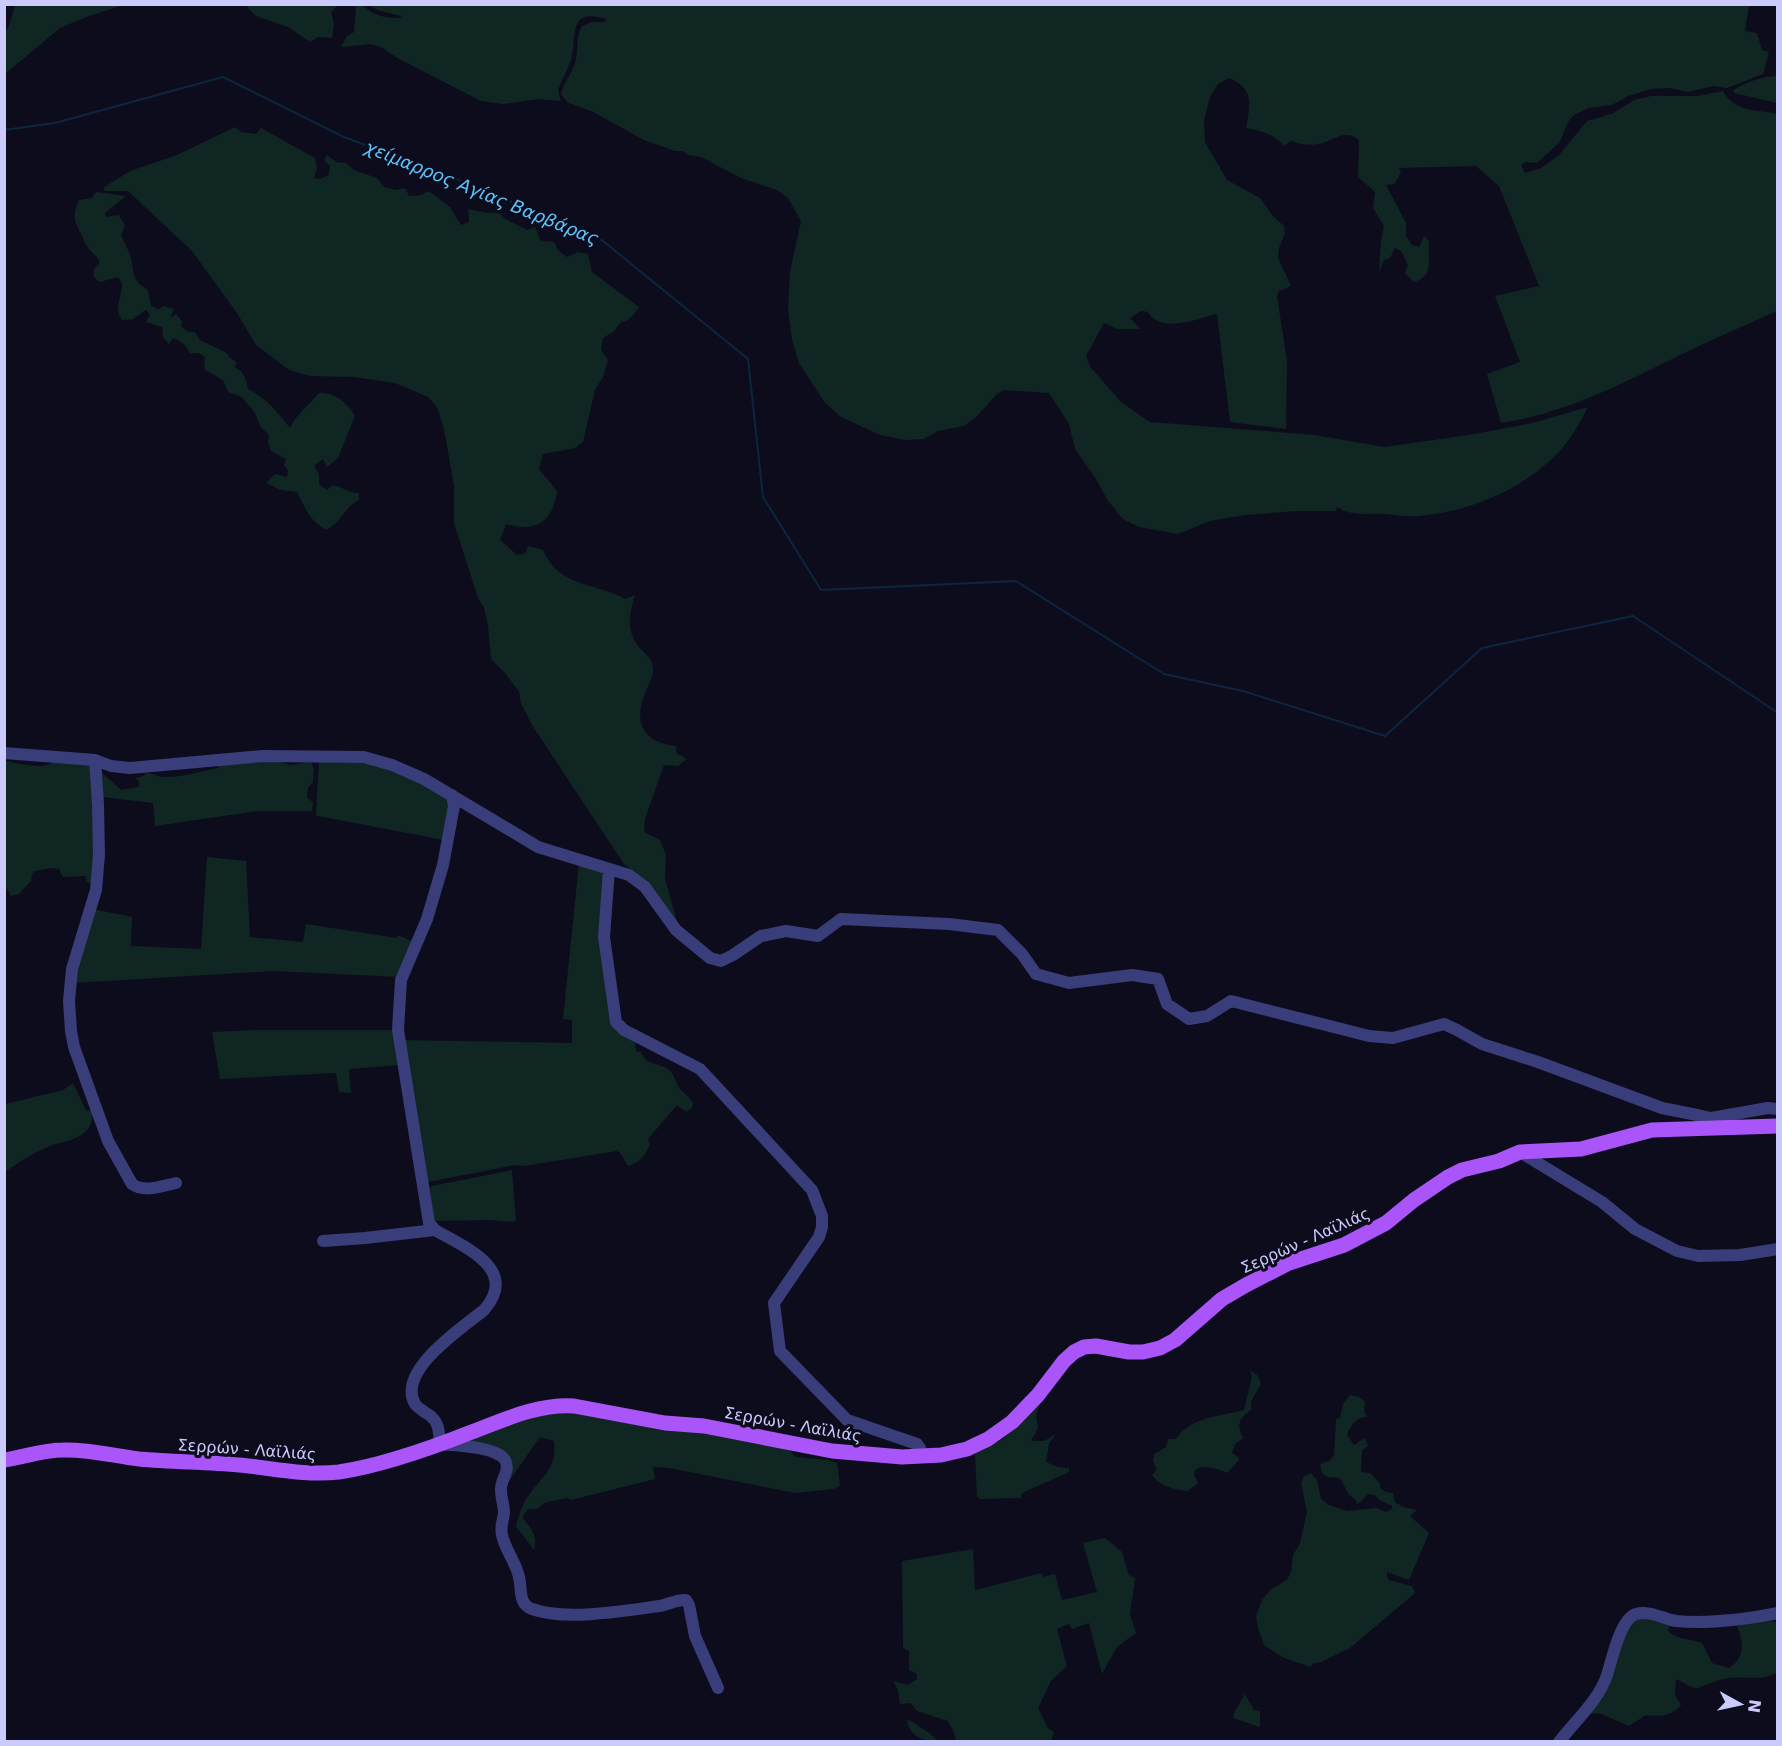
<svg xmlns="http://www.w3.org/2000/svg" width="1782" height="1746" font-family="'DejaVu Sans',sans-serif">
  <rect width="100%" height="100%" fill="#0d0c1d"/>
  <path fill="#0f2623" d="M249,4H338V5L331,12L334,24L332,38L318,37L310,42L288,27L256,16L247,7Z
    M355,4C365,4 367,11 376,14C384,18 392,18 401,18V16L377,10L369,5H1749L1745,31L1757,33L1762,50L1769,52L1763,74L1727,88L1714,86L1687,92L1669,88L1652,89L1628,96L1612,105L1588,108L1574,115L1568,122L1559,143L1537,163L1526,162L1521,165L1525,173L1541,168L1559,155L1587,121L1612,114L1634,100L1651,96H1697L1723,91C1734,111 1754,110 1774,113L1778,116L1777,311C1741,327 1704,343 1668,361C1611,389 1564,413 1501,423L1487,374L1520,362L1495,296L1539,286L1499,186L1476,166L1399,168L1401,173L1394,184L1386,185L1406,223V236L1412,245L1419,247L1424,236L1429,241C1427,260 1435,276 1414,282L1405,273L1408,265L1401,251L1395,248L1390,258L1384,260L1379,272L1381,241L1384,226L1373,208L1375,192L1358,177L1359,140C1345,128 1333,141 1319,144C1309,146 1300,144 1291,141L1284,146C1274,134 1261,131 1246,128C1250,105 1255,89 1229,78L1218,84L1210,97L1204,121L1205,142L1227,180L1260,198L1273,216L1284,226L1285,233L1279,248L1278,258L1291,286L1279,291L1277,296L1287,361L1286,429L1230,422L1217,314C1197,319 1160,334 1148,312L1141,311L1130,318L1140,329H1118L1104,323L1086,356L1091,368L1122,403L1150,422L1315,435L1384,447L1469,435L1532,423L1588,407C1581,420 1574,434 1564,446C1529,487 1472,512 1418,516C1408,517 1397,515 1386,514C1369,513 1353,517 1337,507L1336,511H1298L1245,515L1210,521L1178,534L1139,527L1123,519L1108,501L1096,479L1075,449L1069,424L1049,393L1004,390L997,394L977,416L964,426L938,431L924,439L905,440L880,435L841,417L825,403L799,363L792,340L788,308L790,272L801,221L788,198L777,190L741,178L701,157L688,155L683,151H675L644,140L593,112L567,102L561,94C563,83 572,74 575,63C579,51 575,37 582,26L592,22H605L607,19C566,7 578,36 571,59C568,70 562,79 558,90L561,101L538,99L504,104L481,101L399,59L381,47L371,44L341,47L347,36L354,32L356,8Z
    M15,5V4L123,5L86,17L60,28L5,74V32L9,26Z
    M1777,76V103L1734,93V90C1748,81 1761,77 1777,76Z
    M235,127L241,132L256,134L261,128L315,158L317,168L314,178L320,179L329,175L330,166L324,160L327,155L336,162L346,163L354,170L377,178L384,187L396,190L405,188L409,196L421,195L429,191L450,207L461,225L469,222L468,209L488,213L498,212L505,219L527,230L535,227L541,241L554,242L558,250L567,257L578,252L588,254L592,272L639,307C634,314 630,321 621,322L613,332L603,338L601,350L608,360L603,377L595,390L583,442L575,448L543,454L539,469L557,491C553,522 536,533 506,524L500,540L517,555L526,553L528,546L543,550C559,588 595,582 625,599L635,595C629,614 626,631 639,647C642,651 649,656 651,661C657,674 648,684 644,696C633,725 646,743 676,746V753L687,759L678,766L664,765L645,819L644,832L660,840L666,855L665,879L678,925L641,878L624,864L532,725L521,703L519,692L505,673L491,659L488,625L484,608L478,598L454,523V486L444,429L437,407L428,397L395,383L354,377L310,376L289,370L256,345L237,313L192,251L128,191H105L103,188L130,171L177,155Z
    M97,192L126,196L105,213L106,217L119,215L125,226L121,235C124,243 129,250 131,258C135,275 131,280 148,290L151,306L158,309L164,306L174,309L170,318L176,314L182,321L181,326L188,332H195L200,340L227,353L229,357L236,362L235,368C245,371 246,380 248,389C267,399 277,411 290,428C294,417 310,404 319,393C334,392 348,403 355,416L338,458L327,467L323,459L314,466L319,474V484L327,490L333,485C343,487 348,493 359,493V500C344,507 343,521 326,530C310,521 305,508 297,492L281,490L266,483L275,474L287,477L288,471L284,465L286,459L271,451L268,442L269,435L260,426L255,413L242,397L228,392L223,380L204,369L205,357L199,353H190C185,345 182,341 173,338L169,344L163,337L162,327L146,322L150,315L146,310L133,319L122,320C110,303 130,290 118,277L100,282C94,278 93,276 94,269L99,264C99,255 94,256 89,249C86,245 84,241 82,236C75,222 71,216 79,200L92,198L94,194Z
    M267,758L290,765L311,762L314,769L313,782L308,787L307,798L313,802L312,811H257L155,826L153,803L102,797L101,772L121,790L139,787V782L136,778L143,776L147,773C154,773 159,778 165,777C183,777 200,772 218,768L220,765Z
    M319,759L364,760L441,792L450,802L444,840L318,816L316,815Z
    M5,761C19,763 43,771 55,761L89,763L94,788L93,885L87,882L85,876L63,877L59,869L52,868L34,871L31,877L32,880L19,894L11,896L5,885Z
    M207,857L246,861L250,937L303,942L306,924L397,938L398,935L416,943L399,977L274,971L73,983L93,909L132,917L131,946L201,949Z
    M579,863L604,874L617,1027L636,1044L635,1046L636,1051L641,1052C646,1066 657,1062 668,1069C675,1074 675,1082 680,1089C684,1093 689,1098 693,1102L692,1108L686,1112L677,1105L648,1139L650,1144C645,1156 640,1162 628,1166L621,1154L617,1151L524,1166L515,1165L428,1182L403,1040L572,1043V1020L563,1019Z
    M257,1030H395L401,1065L349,1069L351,1093L339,1092L336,1073L220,1079L212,1032Z
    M73,1083L86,1110L93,1111C92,1118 92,1124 88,1129C78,1141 63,1141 50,1146C33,1153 19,1162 5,1172V1104L63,1090Z
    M512,1170L516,1220L513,1222L491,1220L432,1221L428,1190L432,1186Z
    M1250,1370L1257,1375L1261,1383L1251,1402V1410C1239,1419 1236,1424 1243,1438L1235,1444L1232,1453L1238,1457L1239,1460L1227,1473C1217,1469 1207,1465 1196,1469L1194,1475L1198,1483L1188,1491C1176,1490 1159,1486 1152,1475L1157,1470L1153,1461L1154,1454L1166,1447L1168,1439H1176C1189,1417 1222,1416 1244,1410L1252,1377Z
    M1043,1393L1036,1416L1038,1428L1031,1441H1044L1056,1434L1049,1444L1046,1462L1058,1467L1069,1468V1472L1022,1493L1021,1498L980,1499L977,1497L975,1453L1003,1439L1030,1411Z
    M1350,1395L1359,1397L1365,1402L1364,1411L1367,1417C1356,1417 1350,1426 1347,1435L1354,1445L1365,1438L1368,1446L1362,1450L1361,1472L1370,1473L1380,1483V1488L1386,1492L1393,1493L1395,1502L1403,1507L1417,1510L1410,1516L1429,1533L1409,1580L1387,1572V1577L1389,1580L1412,1586L1415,1593L1350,1648L1321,1662L1314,1663L1310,1667L1282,1657L1264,1645L1258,1628L1256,1616L1262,1600L1270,1590L1287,1580L1291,1572L1293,1555L1300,1543L1307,1512L1301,1483L1304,1476L1311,1473L1317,1480L1321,1499L1329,1505L1347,1511L1376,1508L1386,1512L1392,1509V1506L1380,1500L1375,1495L1368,1494L1358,1504L1355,1499L1349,1495L1340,1478L1328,1477L1322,1473L1320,1464L1329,1461L1334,1455L1336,1419L1340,1418L1343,1404Z
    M573,1410L787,1446L795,1457L828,1460L837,1463L840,1486L834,1489L795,1493L669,1468L653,1467L655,1479L571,1500L566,1498L544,1503L537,1509H528L522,1517C531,1529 538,1535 534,1550L516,1526C519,1515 522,1504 529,1495C544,1474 557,1469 554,1441L540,1437L505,1487L509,1461L453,1443L524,1416Z
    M1105,1538L1122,1552L1129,1575L1135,1578L1130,1615L1136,1633L1117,1647L1102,1674L1089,1623L1072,1629L1069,1624L1057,1629L1067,1666L1051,1681L1038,1708L1048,1728L1054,1732L1051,1741H956L953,1730L948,1721L917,1711L910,1703L900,1704L898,1690L893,1681L908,1685L917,1679V1674L909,1670V1651L903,1648L902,1561L973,1549L975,1590L1041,1573L1043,1577L1055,1574L1062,1600L1097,1592L1083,1543Z
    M1641,1616L1675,1624L1669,1627L1668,1631L1674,1636L1702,1643L1712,1663L1729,1668C1745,1658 1744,1642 1737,1626L1758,1620L1777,1622V1672C1763,1682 1746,1676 1729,1678C1717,1680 1707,1684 1696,1689L1676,1679L1675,1695L1681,1705C1672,1716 1660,1717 1646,1715L1629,1726L1599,1713L1587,1714L1627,1632L1635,1621Z
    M1245,1694L1254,1710L1260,1711V1727L1233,1718L1235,1711Z
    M907,1719C915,1723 933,1735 938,1741C923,1742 909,1736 907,1719Z"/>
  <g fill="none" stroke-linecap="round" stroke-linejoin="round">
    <path stroke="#0d2640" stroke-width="2" d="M4,130L55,123L223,77L344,137L475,186L603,241L748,359L763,497L821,590L1016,581L1164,674L1243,691L1385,736L1482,648L1633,616L1778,713"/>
    <path stroke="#393d7a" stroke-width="12" d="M4,753L95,760L111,766L130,768L263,756L364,757L392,765L424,779L538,847L629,875L645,887L676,930L710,958L721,961L733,955L761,936L786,931L818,936L841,919L949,924L998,930L1022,954L1036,974L1069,983L1132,975L1158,979L1167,1004L1189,1019L1207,1016L1231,1001L1369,1036L1393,1038L1444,1024L1457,1030L1482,1044L1538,1062L1662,1108L1697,1115L1711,1118L1768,1108L1778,1109
      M95,760L98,804L99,855L96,890L72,969L69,1001L71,1031L74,1047L108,1141L132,1184C144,1193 162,1186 176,1183
      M452,795L454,806L443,865L427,919L401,980L398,1030L429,1223L435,1230C464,1247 520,1269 484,1310C462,1328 396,1371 415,1404C418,1408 422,1410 426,1413C439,1420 439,1430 440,1444C456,1446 496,1446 505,1460C511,1471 500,1480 501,1490C501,1498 504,1505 504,1513C503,1521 500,1527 502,1535C505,1550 516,1562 519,1577C522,1589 518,1604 532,1609C565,1621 625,1611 659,1606C668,1605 677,1599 686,1600L689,1605L695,1636L718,1688
      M609,869L604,937L616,1022L624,1030L700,1069L812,1190L822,1216V1227L819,1237L774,1303L780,1351L847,1420L917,1444L920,1448L919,1457
      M1520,1152L1602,1202L1635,1229L1677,1251L1698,1256L1740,1255L1778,1249
      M323,1241L365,1238L435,1230
      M1559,1742C1575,1721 1599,1700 1607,1675C1612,1660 1620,1619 1636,1614C1649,1610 1664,1619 1676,1621C1707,1624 1747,1619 1778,1613"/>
    <path stroke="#a955f9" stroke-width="15" d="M4,1460C24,1457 43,1450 63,1450C88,1449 114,1456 139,1459C172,1462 206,1462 239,1465C272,1468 305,1476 339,1472C379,1466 431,1448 469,1433C504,1420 536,1404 574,1406L665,1423L704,1426L832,1451L902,1457L941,1455L967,1449L988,1439L1012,1422L1038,1395L1064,1361L1074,1352L1084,1347L1096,1346L1129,1352H1143L1160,1348L1175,1340L1222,1299L1246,1285L1289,1263L1344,1245L1386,1223L1414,1200L1448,1177L1462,1170L1499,1161L1520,1152L1581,1149L1652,1130L1778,1126"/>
  </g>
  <g text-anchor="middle" stroke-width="6" stroke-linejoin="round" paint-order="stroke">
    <g font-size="16" fill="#cacafd" stroke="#0d0c1d">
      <text transform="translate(1305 1240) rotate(-24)" y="6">Σερρών - Λαϊλιάς</text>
      <text transform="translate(793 1424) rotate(10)" y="6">Σερρών - Λαϊλιάς</text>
      <text transform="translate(247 1449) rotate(4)" y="6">Σερρών - Λαϊλιάς</text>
    </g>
    <g font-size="18" font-style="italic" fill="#5cc2f9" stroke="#0d0c1d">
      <text transform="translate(482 193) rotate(22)" y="6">χείμαρρος Αγίας Βαρβάρας</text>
    </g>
  </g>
  <rect width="1782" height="1746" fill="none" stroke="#cacafd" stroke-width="12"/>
  <g transform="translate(1740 1704) rotate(98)" stroke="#0d0c1d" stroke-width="4.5" paint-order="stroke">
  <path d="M0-4.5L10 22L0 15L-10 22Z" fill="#cacafd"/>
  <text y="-9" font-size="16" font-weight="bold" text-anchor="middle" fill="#cacafd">N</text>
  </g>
</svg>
